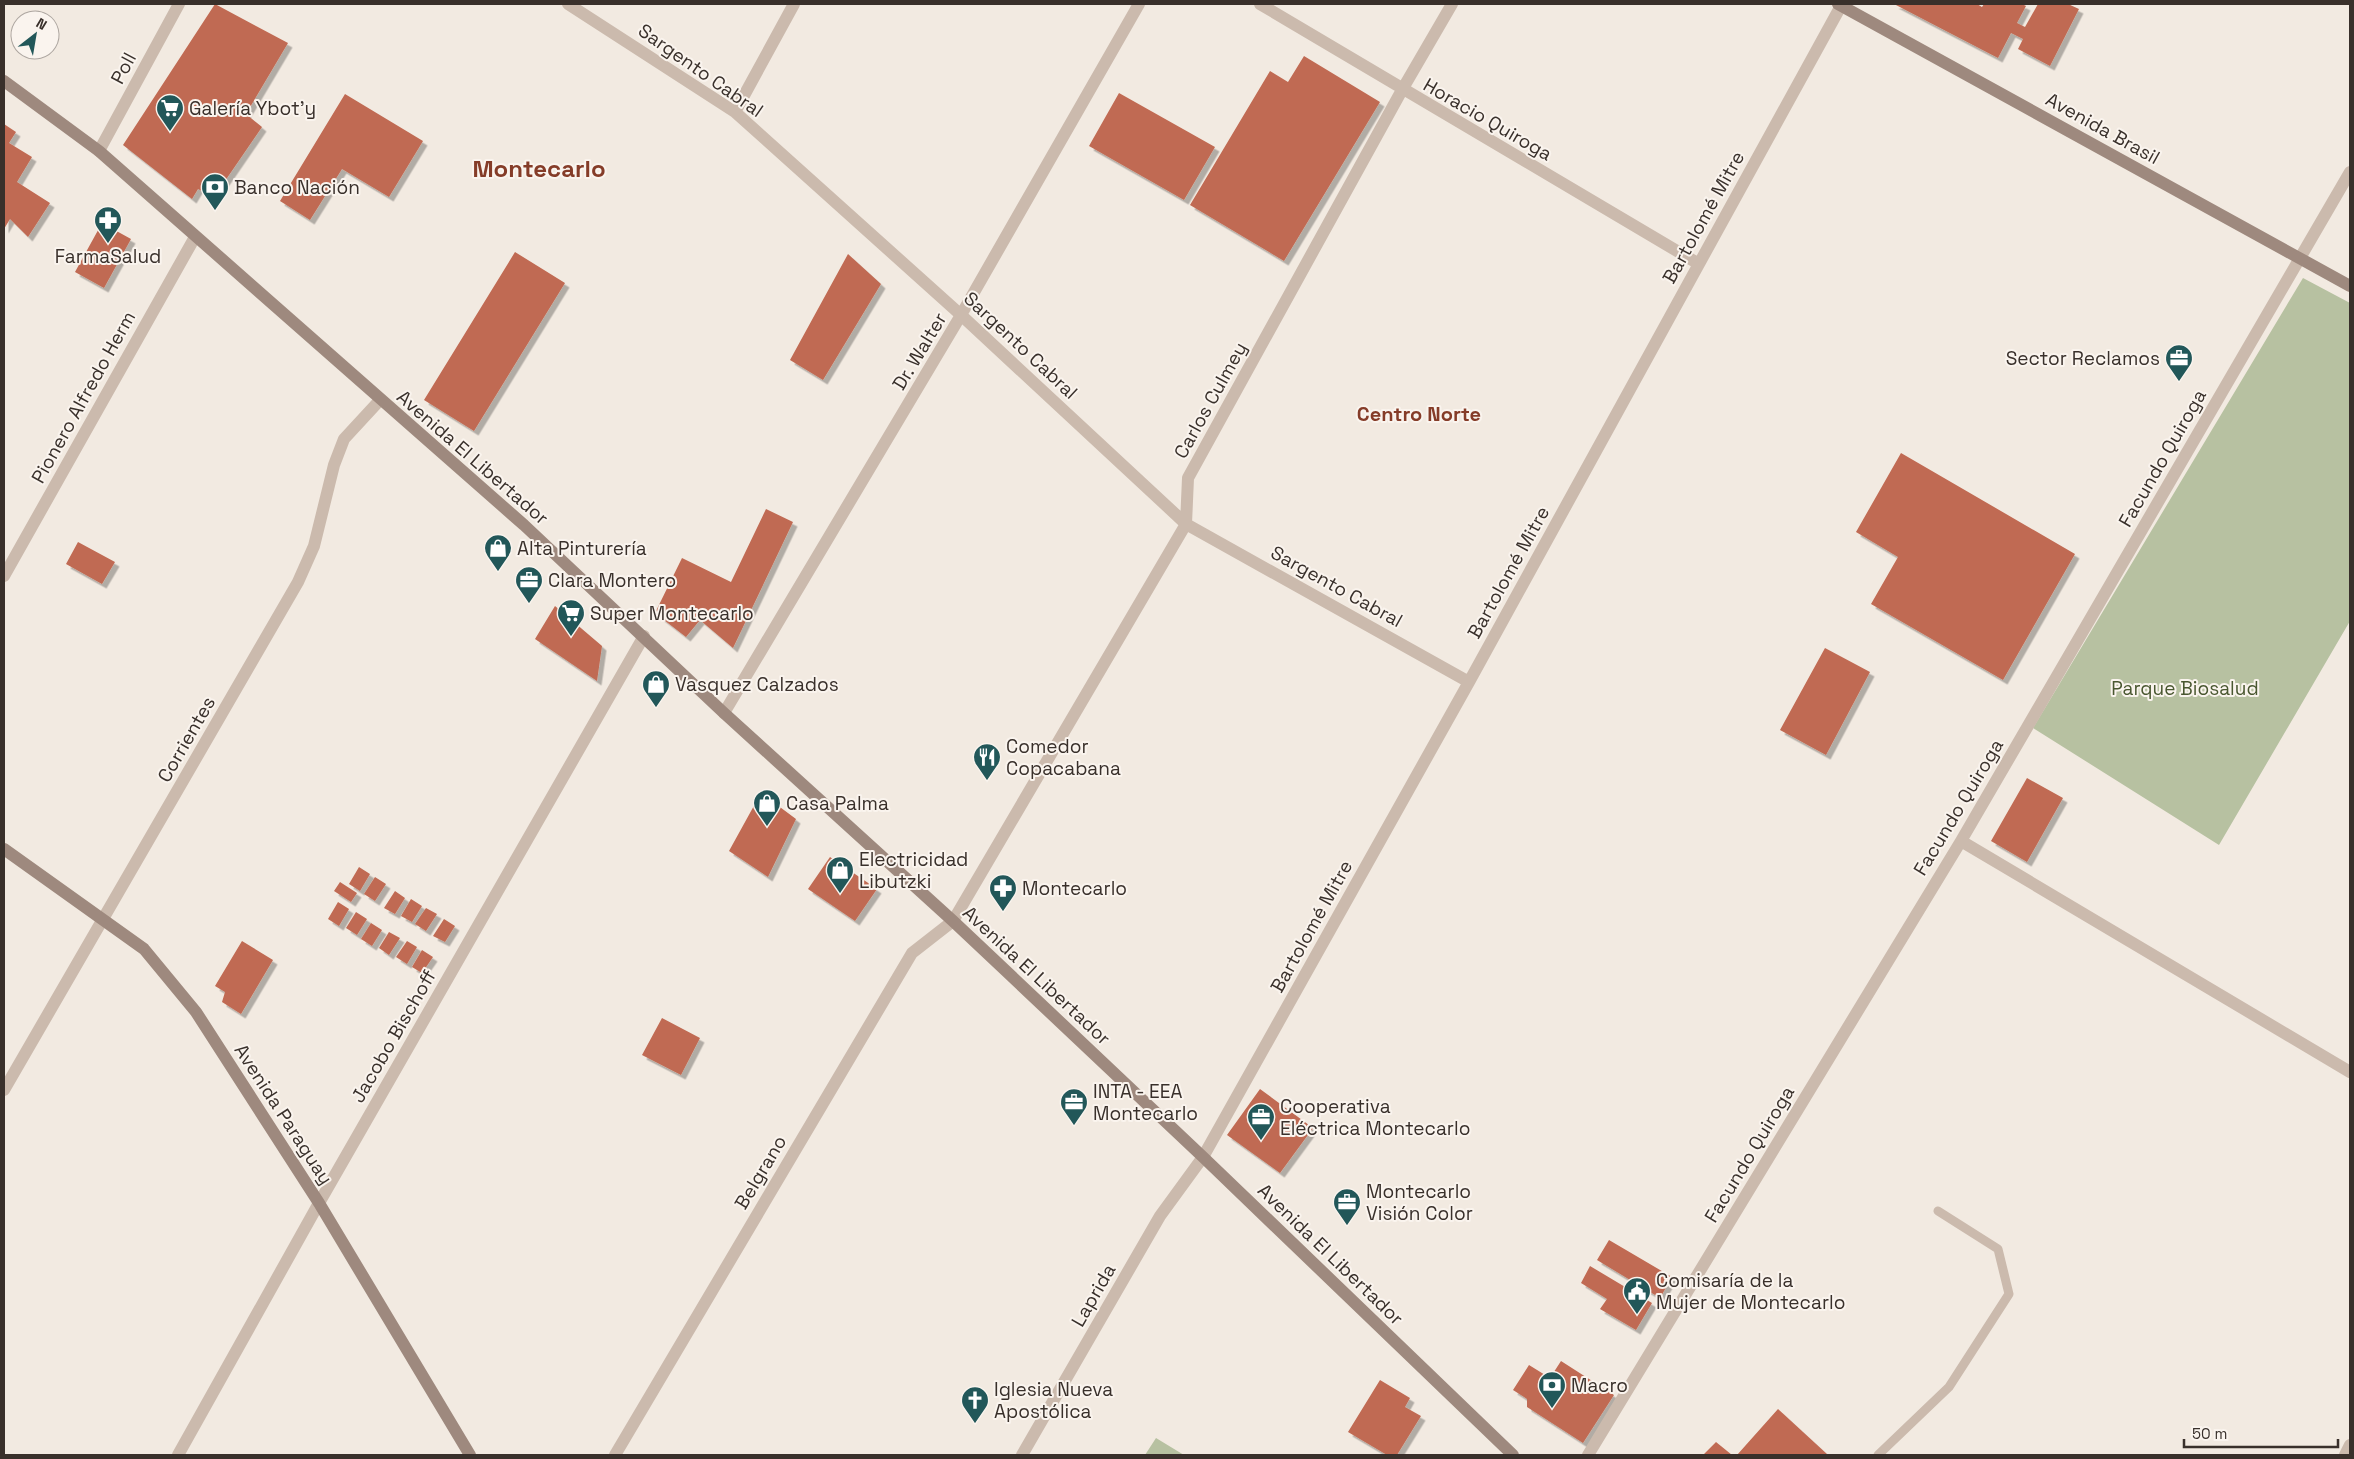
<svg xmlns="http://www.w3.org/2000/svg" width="2354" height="1459" font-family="'Space Grotesk',sans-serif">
  <defs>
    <filter id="shadow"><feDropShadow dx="4.5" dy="4.5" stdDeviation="0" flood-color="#0004"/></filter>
  </defs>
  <rect width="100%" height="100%" fill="#f2eae1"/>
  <path fill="#b7c1a1" d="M2303,278L2350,303V621L2219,845L2033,728Z
    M1156,1438L1184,1455H1145Z"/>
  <path fill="#c06a52" filter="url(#shadow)" d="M215,4L288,43L246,114L262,127L214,197L198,189L192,199L123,145Z
    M1894,4H1977L1982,7L1984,4H2022L2026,6L2017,23L2025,27L2038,4H2068L2079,9L2050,66L2018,49L2023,39L2011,33L1998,58Z
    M1304,56L1380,102L1284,261L1190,205L1270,71L1288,82Z
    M1119,93L1215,147L1184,200L1089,146Z
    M345,94L423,141L389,197L342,169L310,220L280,201Z
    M4,124L16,132L9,143L32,157L17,182L50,203L28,237L10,219L4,229Z
    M102,223L131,239L104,288L75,272Z
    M515,252L565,283L474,431L424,400Z
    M848,254L881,284L823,380L790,360Z
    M1901,453L2075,554L2003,680L1871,604L1898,557L1856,532Z
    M766,509L793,522L733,648L700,620L686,637L655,613L682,558L731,582Z
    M78,542L115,562L102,584L66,564Z
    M555,606L602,646L597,681L535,639Z
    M1825,648L1870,672L1826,755L1780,730Z
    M2027,778L2063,798L2027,862L1991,841Z
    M761,793L796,819L768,877L729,851Z
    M830,857L877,889L855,921L808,889Z
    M359,867L370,874L360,891L349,884Z
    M375,877L386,884L375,901L364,894Z
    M340,882L357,893L351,902L334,891Z
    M395,891L405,898L395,914L384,908Z
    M411,899L422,906L412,922L401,916Z
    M338,902L349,909L339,926L328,919Z
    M426,908L437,914L426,931L415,924Z
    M356,912L367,919L357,935L346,928Z
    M444,919L455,926L445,942L433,936Z
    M371,923L382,930L372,946L361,939Z
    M389,932L400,938L389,955L379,948Z
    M242,941L273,960L241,1014L222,1002L225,992L215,986Z
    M407,941L417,947L407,964L396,957Z
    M422,950L433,957L422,973L412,967Z
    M662,1018L700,1038L681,1075L642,1055Z
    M1260,1089L1313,1128L1280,1173L1227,1135Z
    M1609,1240L1672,1277L1660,1298L1597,1260Z
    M1590,1266L1652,1303L1636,1330L1600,1309L1607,1299L1581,1283Z
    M1561,1361L1614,1395L1583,1443L1527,1407V1399L1513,1390L1529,1365L1550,1378Z
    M1380,1380L1410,1398L1405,1407L1421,1416L1397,1455H1387L1348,1432Z
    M1778,1409L1828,1455H1737Z
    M1716,1442L1732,1455H1703Z"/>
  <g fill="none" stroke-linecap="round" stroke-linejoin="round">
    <path stroke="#cbbaad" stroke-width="9" d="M1878,1455L1949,1387L2009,1294L1998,1249L1938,1211"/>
    <path stroke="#cbbaad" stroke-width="12" d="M568,4L735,112L961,315L1186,524L1469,682
      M1260,4L1699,264
      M735,112L794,4
      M99,151L179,4
      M4,576L195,237
      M724,713L961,315L1139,4
      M1961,841L2350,1072
      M4,1090L298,582L314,546L334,465L344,439L380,400
      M178,1455L319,1203L644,636
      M615,1455L912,953L953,921L1186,524L1188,478L1402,90L1452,4
      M1022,1455L1160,1216L1203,1157L1469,682L1842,4
      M1588,1455L1961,841L2350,172
      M2345,1455L2350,1445"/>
    <path stroke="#9e897e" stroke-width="12" d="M1838,4L2350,286
      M4,81L99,151L524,525L724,713L953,921L1203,1157L1513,1455
      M4,849L144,949L196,1012L319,1203L470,1455"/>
  </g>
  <defs>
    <g id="supermarket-pin" transform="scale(1.4375)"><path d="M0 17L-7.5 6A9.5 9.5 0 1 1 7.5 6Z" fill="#225759" stroke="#faf4ee"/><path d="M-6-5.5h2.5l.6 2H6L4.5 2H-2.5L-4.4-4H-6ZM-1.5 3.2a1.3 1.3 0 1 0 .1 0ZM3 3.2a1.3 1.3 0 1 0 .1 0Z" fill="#fff"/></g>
    <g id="bank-pin" transform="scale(1.4375)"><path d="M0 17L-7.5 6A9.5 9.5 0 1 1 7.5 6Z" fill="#225759" stroke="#faf4ee"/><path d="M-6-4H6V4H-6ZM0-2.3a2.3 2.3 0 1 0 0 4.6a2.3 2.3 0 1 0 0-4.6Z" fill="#fff"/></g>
    <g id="pharmacy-pin" transform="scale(1.4375)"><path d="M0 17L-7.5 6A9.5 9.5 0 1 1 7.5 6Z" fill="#225759" stroke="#faf4ee"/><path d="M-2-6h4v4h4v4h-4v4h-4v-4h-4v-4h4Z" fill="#fff"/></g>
    <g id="office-pin" transform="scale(1.4375)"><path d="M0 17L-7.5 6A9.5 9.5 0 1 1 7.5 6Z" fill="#225759" stroke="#faf4ee"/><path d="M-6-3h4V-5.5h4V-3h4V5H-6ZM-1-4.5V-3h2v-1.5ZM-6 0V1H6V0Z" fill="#fff"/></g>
    <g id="shop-pin" transform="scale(1.4375)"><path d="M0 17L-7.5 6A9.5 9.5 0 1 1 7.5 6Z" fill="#225759" stroke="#faf4ee"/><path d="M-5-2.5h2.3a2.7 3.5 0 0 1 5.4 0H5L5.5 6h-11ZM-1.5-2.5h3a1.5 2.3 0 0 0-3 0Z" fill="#fff"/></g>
    <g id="restaurant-pin" transform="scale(1.4375)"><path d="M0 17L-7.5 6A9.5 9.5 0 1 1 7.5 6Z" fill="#225759" stroke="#faf4ee"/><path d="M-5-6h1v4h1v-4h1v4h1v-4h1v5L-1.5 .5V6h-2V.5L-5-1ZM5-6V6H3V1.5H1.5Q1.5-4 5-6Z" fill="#fff"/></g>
    <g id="civic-pin" transform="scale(1.4375)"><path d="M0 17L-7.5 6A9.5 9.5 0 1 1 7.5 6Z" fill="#225759" stroke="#faf4ee"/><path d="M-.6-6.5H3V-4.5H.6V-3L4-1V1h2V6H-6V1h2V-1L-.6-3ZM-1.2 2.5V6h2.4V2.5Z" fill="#fff"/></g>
    <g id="church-pin" transform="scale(1.4375)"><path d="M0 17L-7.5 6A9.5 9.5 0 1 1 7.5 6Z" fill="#225759" stroke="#faf4ee"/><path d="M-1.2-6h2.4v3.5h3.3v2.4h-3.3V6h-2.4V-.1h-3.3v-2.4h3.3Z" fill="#fff"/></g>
  </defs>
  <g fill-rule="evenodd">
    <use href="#supermarket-pin" x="170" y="108"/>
    <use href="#bank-pin" x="215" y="187"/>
    <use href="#pharmacy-pin" x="108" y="220"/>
    <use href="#office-pin" x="2179" y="358"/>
    <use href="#shop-pin" x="498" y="548"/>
    <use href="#office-pin" x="529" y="580"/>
    <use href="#supermarket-pin" x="571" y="613"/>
    <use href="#shop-pin" x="656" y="684"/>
    <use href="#restaurant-pin" x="987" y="757"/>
    <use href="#shop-pin" x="767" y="803"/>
    <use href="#shop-pin" x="840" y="870"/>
    <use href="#pharmacy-pin" x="1003" y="888"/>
    <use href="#office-pin" x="1074" y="1102"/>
    <use href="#office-pin" x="1261" y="1117"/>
    <use href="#office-pin" x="1347" y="1202"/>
    <use href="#civic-pin" x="1637" y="1291"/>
    <use href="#bank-pin" x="1552" y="1385"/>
    <use href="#church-pin" x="975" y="1400"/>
  </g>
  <g text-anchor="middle" stroke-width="4" stroke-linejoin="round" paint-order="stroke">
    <g font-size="19" fill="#39302b" stroke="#faf4ee">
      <text transform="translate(123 68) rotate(-62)" y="7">Poll</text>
      <text transform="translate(701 70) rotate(35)" y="7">Sargento Cabral</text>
      <text transform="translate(1488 119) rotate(30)" y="7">Horacio Quiroga</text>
      <text transform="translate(2103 128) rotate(29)" y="7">Avenida Brasil</text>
      <text transform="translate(1703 217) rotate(-61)" y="7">Bartolomé Mitre</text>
      <text transform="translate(1021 345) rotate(43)" y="7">Sargento Cabral</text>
      <text transform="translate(919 351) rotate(-59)" y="7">Dr. Walter</text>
      <text transform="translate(83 397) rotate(-61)" y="7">Pionero Alfredo Herm</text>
      <text transform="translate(1210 400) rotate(-61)" y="7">Carlos Culmey</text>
      <text transform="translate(473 457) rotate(41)" y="7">Avenida El Libertador</text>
      <text transform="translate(2162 458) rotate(-60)" y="7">Facundo Quiroga</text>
      <text transform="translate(1508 572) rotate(-61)" y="7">Bartolomé Mitre</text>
      <text transform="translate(1337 586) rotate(29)" y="7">Sargento Cabral</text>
      <text transform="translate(186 739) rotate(-60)" y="7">Corrientes</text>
      <text transform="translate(1958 807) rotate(-59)" y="7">Facundo Quiroga</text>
      <text transform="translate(1311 926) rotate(-61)" y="7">Bartolomé Mitre</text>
      <text transform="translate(1037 975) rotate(43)" y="7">Avenida El Libertador</text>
      <text transform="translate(393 1036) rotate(-60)" y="7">Jacobo Bischoff</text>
      <text transform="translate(284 1114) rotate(57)" y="7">Avenida Paraguay</text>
      <text transform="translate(1749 1154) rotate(-59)" y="7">Facundo Quiroga</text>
      <text transform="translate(760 1172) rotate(-59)" y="7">Belgrano</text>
      <text transform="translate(1331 1254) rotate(44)" y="7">Avenida El Libertador</text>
      <text transform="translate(1093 1295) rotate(-60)" y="7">Laprida</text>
    </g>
    <g font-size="19" fill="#39302b" stroke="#faf4ee" text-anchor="start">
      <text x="189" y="115">Galería Ybot'y</text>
      <text x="234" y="194">Banco Nación</text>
      <text x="108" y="263" text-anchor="middle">FarmaSalud</text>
      <text x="2160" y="365" text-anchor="end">Sector Reclamos</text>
      <text x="517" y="555">Alta Pinturería</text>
      <text x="548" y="587">Clara Montero</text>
      <text x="590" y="620">Super Montecarlo</text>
      <text x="675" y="691">Vasquez Calzados</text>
      <text x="1006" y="753">Comedor<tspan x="1006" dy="22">Copacabana</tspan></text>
      <text x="786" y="810">Casa Palma</text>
      <text x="859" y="866">Electricidad<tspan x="859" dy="22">Libutzki</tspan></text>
      <text x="1022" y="895">Montecarlo</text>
      <text x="1093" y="1098">INTA - EEA<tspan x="1093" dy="22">Montecarlo</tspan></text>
      <text x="1280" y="1113">Cooperativa<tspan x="1280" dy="22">Eléctrica Montecarlo</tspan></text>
      <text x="1366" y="1198">Montecarlo<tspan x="1366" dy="22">Visión Color</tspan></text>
      <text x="1656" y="1287">Comisaría de la<tspan x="1656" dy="22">Mujer de Montecarlo</tspan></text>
      <text x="1571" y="1392">Macro</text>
      <text x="994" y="1396">Iglesia Nueva<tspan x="994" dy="22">Apostólica</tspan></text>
    </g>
    <g font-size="19" fill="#495730" stroke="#faf4ee">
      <text x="2185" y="695">Parque Biosalud</text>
    </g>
    <g font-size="20" font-weight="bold" fill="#853c28" stroke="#faf4ee">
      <text x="1419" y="421">Centro Norte</text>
    </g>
    <g font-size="24" font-weight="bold" fill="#853c28" stroke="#faf4ee">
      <text x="539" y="177">Montecarlo</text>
    </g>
  </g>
  <rect width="2354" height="1459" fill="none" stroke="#39302b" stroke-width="10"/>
  <g transform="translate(35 35) rotate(31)"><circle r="24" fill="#faf4ee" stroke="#ada6a0"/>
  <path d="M0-4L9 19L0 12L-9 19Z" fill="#225759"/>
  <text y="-8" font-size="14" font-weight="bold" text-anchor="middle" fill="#39302b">N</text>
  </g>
  <path d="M2184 1439v8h154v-8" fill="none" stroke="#39302b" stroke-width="2.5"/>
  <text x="2192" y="1439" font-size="15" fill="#39302b" stroke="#faf4ee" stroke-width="4" paint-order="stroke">50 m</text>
</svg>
